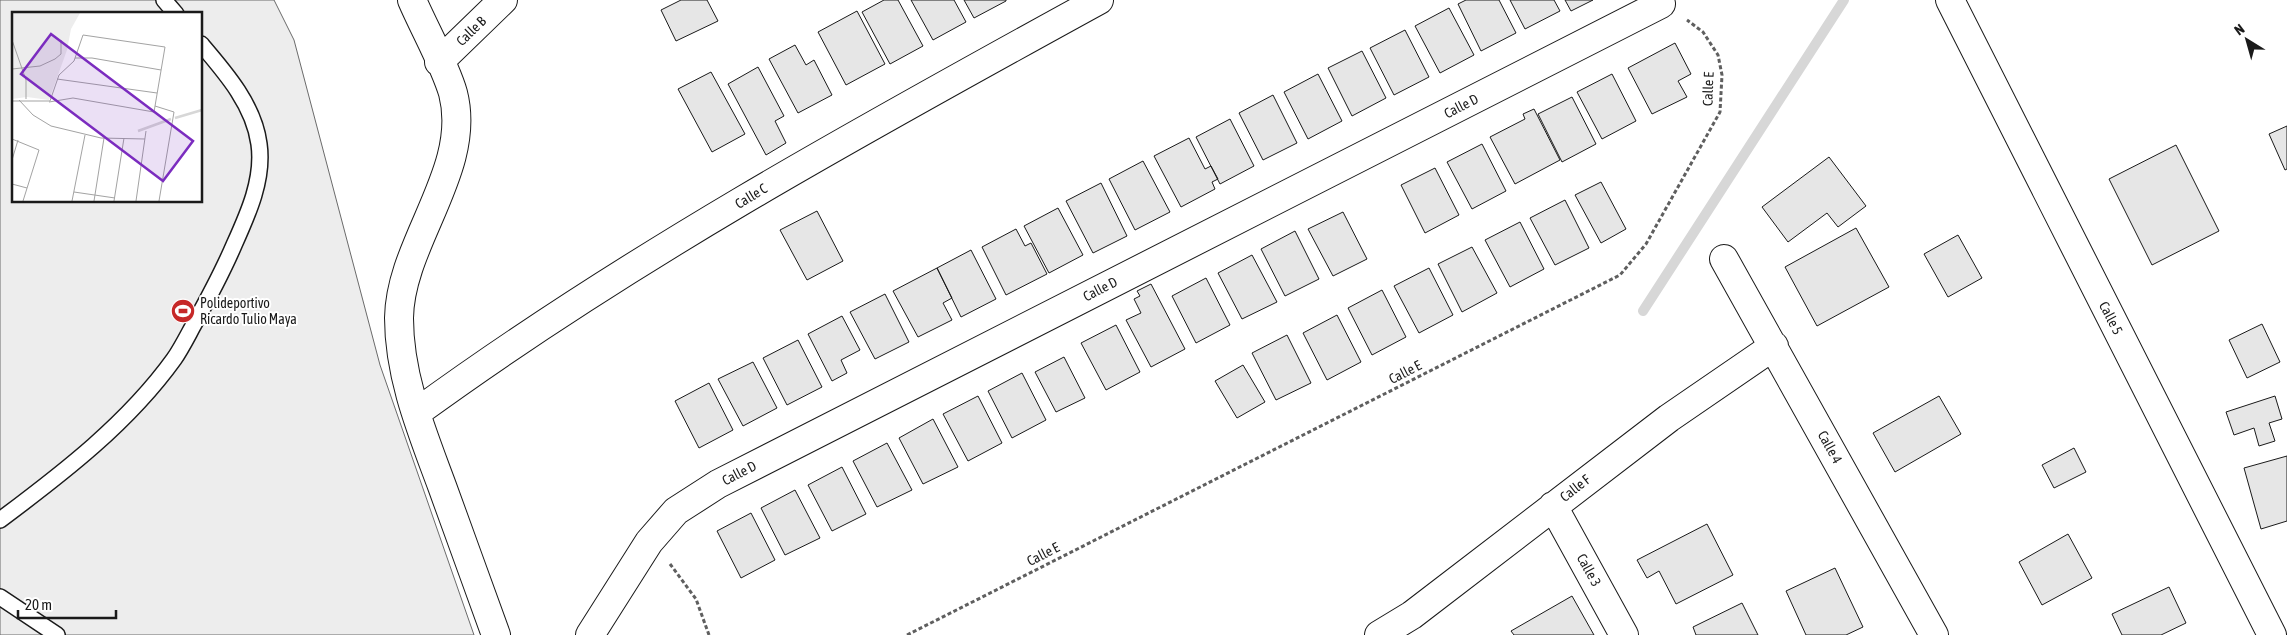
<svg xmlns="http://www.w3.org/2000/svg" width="2287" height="635" font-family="'Asap Condensed',sans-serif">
  <rect width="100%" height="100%" fill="#fff"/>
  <path fill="#ededed" stroke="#6a6a6a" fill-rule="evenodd" d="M0,0H274L294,40L380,365L474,635H0ZM14,14H201V201H14Z"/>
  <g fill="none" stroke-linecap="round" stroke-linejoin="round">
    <path stroke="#d7d7d7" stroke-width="10" d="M1643,311L1844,0"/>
  </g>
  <path fill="#e6e6e6" stroke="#1a1a1a" d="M681,0H707L718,21L676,41L661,10Z
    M884,0H898L923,46L890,64L862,12Z
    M911,0H954L966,22L933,40Z
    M964,0H1006V1L974,18Z
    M1466,0H1499L1516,33L1481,51L1458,4Z
    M1510,0H1554L1560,11L1525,29Z
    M1565,0H1593L1571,11Z
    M1449,8L1474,55L1440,73L1415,26Z
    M857,11L885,64L846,85L818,32Z
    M1405,30L1429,77L1394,95L1370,48Z
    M1675,43L1691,74L1678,81L1687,97L1652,114L1628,68Z
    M795,45L806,65L814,60L832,95L798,113L769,59Z
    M1362,51L1386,98L1352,116L1328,68Z
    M758,67L784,116L775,121L786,143L766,155L728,84Z
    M711,72L745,134L712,152L678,89Z
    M1318,74L1342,121L1308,139L1284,92Z
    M1612,74L1636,121L1602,139L1577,92Z
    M1273,95L1297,143L1263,160L1239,113Z
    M1572,97L1596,144L1562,162L1538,114Z
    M1534,109L1560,160L1515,184L1490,137L1525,119L1523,114Z
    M1230,119L1254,166L1220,184L1196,137Z
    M2287,126V169L2285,170L2269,134Z
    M1189,138L1205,169L1211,166L1218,179L1212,182L1215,189L1181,207L1154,156Z
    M1482,144L1506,191L1472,209L1447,162Z
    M2176,145L2219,231L2152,265L2109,179Z
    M1829,157L1866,206L1838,227L1827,213L1788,242L1762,207Z
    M1143,161L1170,212L1135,230L1109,179Z
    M1435,168L1459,215L1425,233L1401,185Z
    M1601,182L1626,229L1601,243L1575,195Z
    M1101,183L1127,236L1093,253L1066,201Z
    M1565,200L1589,248L1555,265L1530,218Z
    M1058,208L1083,255L1049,273L1024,226Z
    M817,211L843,261L807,280L780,230Z
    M1343,212L1367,259L1333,276L1308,229Z
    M1520,222L1544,269L1510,287L1485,240Z
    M1856,228L1889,287L1817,326L1785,267Z
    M1016,229L1025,246L1031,243L1047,274L1006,295L982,247Z
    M1295,231L1319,279L1285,296L1261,249Z
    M1958,235L1982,278L1948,297L1924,254Z
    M1472,247L1497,293L1462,312L1438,264Z
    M971,250L996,299L961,317L937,268Z
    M1252,255L1277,302L1242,319L1218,273Z
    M937,268L952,298L943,303L952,320L918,337L893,291Z
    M1429,268L1453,315L1419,333L1394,286Z
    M1206,278L1230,325L1196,343L1172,296Z
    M1151,284L1185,349L1151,367L1126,320L1141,313L1134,299L1140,296L1137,291Z
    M1382,290L1406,337L1372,355L1348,308Z
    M885,294L909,342L875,359L850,312Z
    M1337,315L1361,362L1327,380L1303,333Z
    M842,316L860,350L841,360L847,373L832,381L808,334Z
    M2262,324L2280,362L2247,378L2229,340Z
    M1116,325L1140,372L1106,390L1081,343Z
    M1287,335L1311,383L1276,400L1252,353Z
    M798,340L822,387L787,405L763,358Z
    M1064,357L1085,398L1056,412L1035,372Z
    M753,362L777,408L743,426L718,379Z
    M1243,365L1265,402L1237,418L1215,381Z
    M1022,373L1046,420L1012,438L988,391Z
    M709,383L733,430L699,448L675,401Z
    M978,396L1002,443L968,461L943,414Z
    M1939,396L1961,434L1895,472L1873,433Z
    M2275,396L2282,419L2269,423L2275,441L2259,446L2254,428L2234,435L2226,412Z
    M933,419L958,467L923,484L899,438Z
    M887,443L912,490L877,507L853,461Z
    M2074,448L2086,472L2054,488L2042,465Z
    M2287,456V521L2261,529L2244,468Z
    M842,467L866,514L832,531L808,485Z
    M795,490L820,538L785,555L761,508Z
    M751,513L775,560L741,578L717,531Z
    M1707,524L1733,575L1676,604L1659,571L1647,578L1637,560Z
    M2068,534L2092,578L2042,605L2019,562Z
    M1835,568L1863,627L1846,635H1806L1786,591Z
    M2169,587L2186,623L2161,635H2122L2112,614Z
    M1572,596L1594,635H1514L1511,631Z
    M1742,603L1758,635H1696L1693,627Z"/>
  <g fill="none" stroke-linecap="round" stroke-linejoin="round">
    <g stroke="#1a1a1a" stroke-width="18">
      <path id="service" d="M164,0L176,14
        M0,520C63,473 128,423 174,359C181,349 187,337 193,326C208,299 222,273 234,245C248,214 264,179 259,144C254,105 225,72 201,44
        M0,597L57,635"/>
    </g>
    <g stroke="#1a1a1a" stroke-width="30">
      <path id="minor" d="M412,0C424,28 445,65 453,93C473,170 400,242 399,318C399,377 422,432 442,486C460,536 478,585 496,635
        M1950,0L2272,635
        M439,62L503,0
        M1724,259L1934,635
        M416,413C631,256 866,128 1099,0
        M1553,506L1624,635
        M590,635L649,542L676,511L718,484L1661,4L1660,0
        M1379,635L1412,615L1669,418L1774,346"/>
    </g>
    <path stroke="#5f5f5f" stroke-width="3" stroke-dasharray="4 2.5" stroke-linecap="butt" d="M670,564L696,599L709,635
      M907,635L1620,275L1646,244L1720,112L1722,75L1718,55L1703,32L1687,20"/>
    <use href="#service" stroke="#fff" stroke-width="15"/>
    <use href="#minor" stroke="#fff" stroke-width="28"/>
  </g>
  <defs>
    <g id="stadium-disc" transform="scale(1.25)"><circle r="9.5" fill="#c62828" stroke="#fff"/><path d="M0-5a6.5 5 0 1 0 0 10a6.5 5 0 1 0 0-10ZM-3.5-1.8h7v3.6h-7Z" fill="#fff"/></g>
  </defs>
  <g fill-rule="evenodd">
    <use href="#stadium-disc" x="183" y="311"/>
  </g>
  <g text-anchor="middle" stroke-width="4" stroke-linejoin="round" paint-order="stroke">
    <g font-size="14" fill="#1a1a1a" stroke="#fff">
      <text transform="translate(471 31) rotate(-44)" y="5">Calle B</text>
      <text transform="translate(1708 89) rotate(-88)" y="5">Calle E</text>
      <text transform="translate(1461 106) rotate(-27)" y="5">Calle D</text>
      <text transform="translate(751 196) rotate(-31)" y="5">Calle C</text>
      <text transform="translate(1100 289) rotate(-27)" y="5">Calle D</text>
      <text transform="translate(2111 318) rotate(63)" y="5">Calle 5</text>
      <text transform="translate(1405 372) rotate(-27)" y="5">Calle E</text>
      <text transform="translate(1830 447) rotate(61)" y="5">Calle 4</text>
      <text transform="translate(739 473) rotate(-27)" y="5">Calle D</text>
      <text transform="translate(1575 488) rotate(-38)" y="5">Calle F</text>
      <text transform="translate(1043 554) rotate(-27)" y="5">Calle E</text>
      <text transform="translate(1589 570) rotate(61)" y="5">Calle 3</text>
    </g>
    <g font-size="14" fill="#1a1a1a" stroke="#fff" text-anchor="start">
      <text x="200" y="308">Polideportivo<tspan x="200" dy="16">Ricardo Tulio Maya</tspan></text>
    </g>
  </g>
  <g transform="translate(12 12)">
    <rect width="190" height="190" fill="#fff"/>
    <path d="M0,1H68L59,17L55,38L37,88L15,85L0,87Z" fill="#ededed"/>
    <path fill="none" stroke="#d7d7d7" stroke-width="2.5" d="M163,106L190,98M126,119L159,107"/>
    <path fill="none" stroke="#a3a3a3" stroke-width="1" d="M0,28L14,68V87M63,46H80L149,58M0,57L28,54L43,47L49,42V28M45,67L145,81M7,88L21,103L39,114L89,126L133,127M0,89H38L47,63L62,49L71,23L153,35L142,100L61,86L37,90M143,94L162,100L147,189M0,127L27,138L11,189M0,148L6,128M0,172L15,176M62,180L103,186M60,189L73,123M82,189L92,126M102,189L112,126M124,189L134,119"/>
    <path fill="#7b2cbf" fill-opacity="0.15" stroke="#7b2cbf" stroke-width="2.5" d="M39,22L181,129L151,169L9,62Z"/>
    <rect width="190" height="190" fill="none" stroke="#1a1a1a" stroke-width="2.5"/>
  </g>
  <g transform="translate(2247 40) rotate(323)" stroke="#ffffff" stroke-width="4" paint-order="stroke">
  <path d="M0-4L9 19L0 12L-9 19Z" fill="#1a1a1a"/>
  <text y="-8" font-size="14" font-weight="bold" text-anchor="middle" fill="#1a1a1a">N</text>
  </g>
  <path d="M18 610v8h98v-8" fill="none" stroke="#1a1a1a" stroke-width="2.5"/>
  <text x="25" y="610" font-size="15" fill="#1a1a1a" stroke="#ffffff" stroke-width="4" paint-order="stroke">20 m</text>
</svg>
